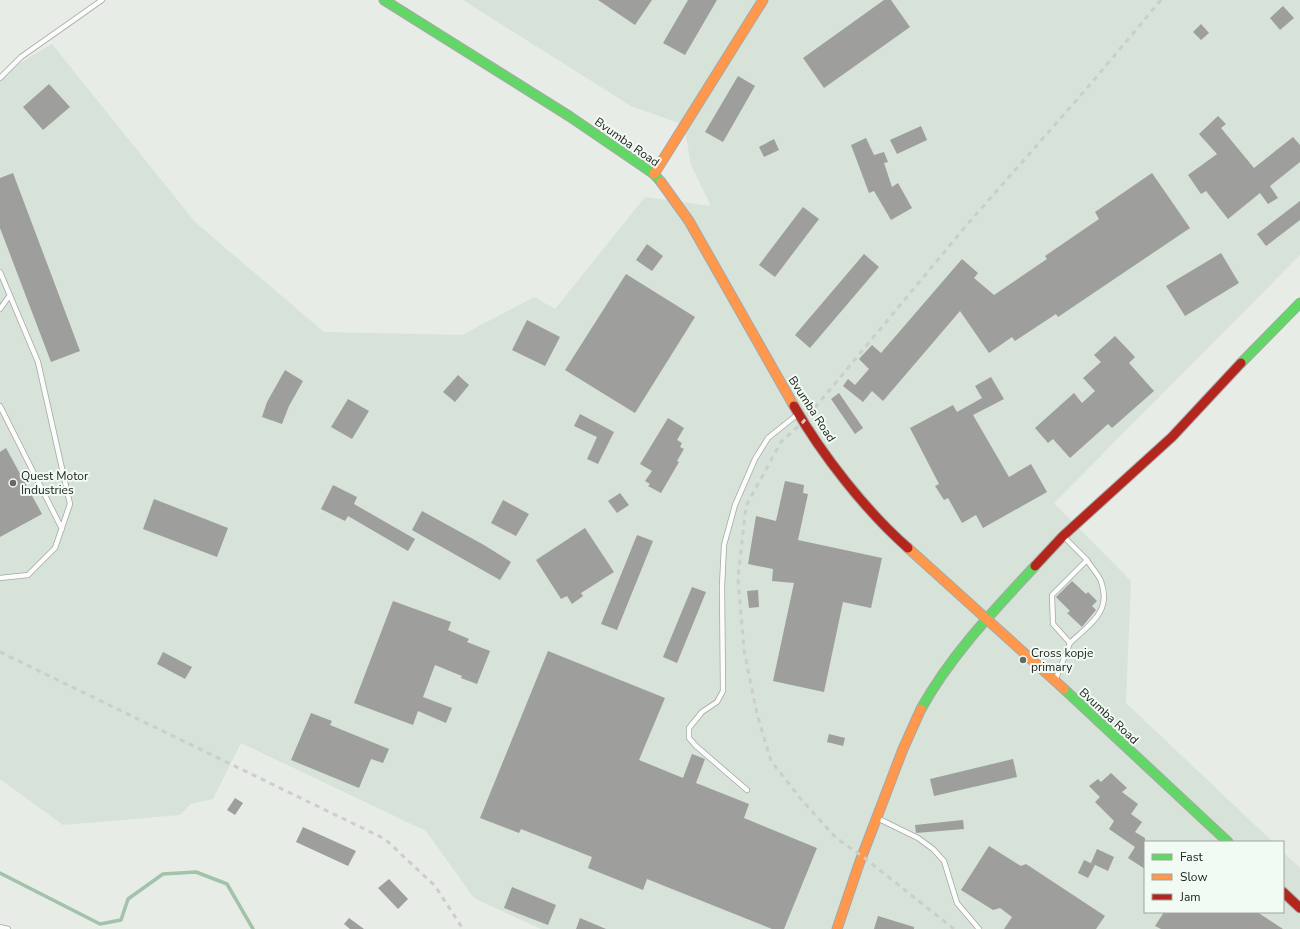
<svg xmlns="http://www.w3.org/2000/svg" width="1300" height="929" font-family="'Nunito Sans',sans-serif">
  <rect width="100%" height="100%" fill="#e7ece7"/>
  <path fill="#d7e2d8" d="M463,0H1300V255L1054,503L1131,581L1126,703L1273,842H1145V912H1283V852L1300,868V929H541L474,898L426,831L241,743L213,799L191,804L180,815L63,825L0,779V75L52,44L195,222L324,332L462,335L534,297L555,309L645,197L711,206L691,165L684,125L631,106Z"/>
  <g fill="none" stroke-linecap="round" stroke-linejoin="round">
    <path stroke="#a2c2a9" stroke-width="3.5" d="M0,873L100,924L121,920L128,899L163,874L196,872L227,884L253,929"/>
  </g>
  <path fill="#9e9e9d" d="M598,0H652L635,25Z
    M688,0H717L685,55L663,43Z
    M884,0H891L910,27L824,88L803,58Z
    M1283,6L1294,18L1280,30L1270,18Z
    M1201,24L1209,33L1201,40L1193,32Z
    M738,76L755,86L723,142L705,132Z
    M49,84L70,107L43,130L23,107Z
    M1218,116L1226,124L1221,128L1254,168L1293,137L1300,145V162L1270,186L1278,198L1268,204L1260,193L1228,219L1206,191L1201,194L1188,175L1217,154L1199,134Z
    M921,126L927,140L897,154L890,140Z
    M866,138L874,155L884,152L888,162L884,163L892,187L898,183L912,208L891,220L874,191L869,193L851,145Z
    M774,139L779,150L764,157L759,147Z
    M13,173L80,351L51,362L0,228V178Z
    M1152,173L1190,228L1058,317L1056,314L1015,341L1012,337L989,353L960,311L883,401L872,391L863,402L843,386L848,379L855,385L869,369L859,359L872,345L881,353L962,259L978,273L974,278L994,295L1047,259L1045,256L1099,219L1095,212Z
    M1300,201V220L1266,246L1257,234Z
    M803,207L819,219L775,277L759,265Z
    M647,244L663,256L652,271L636,260Z
    M1221,253L1239,283L1185,316L1166,286Z
    M864,254L879,267L810,348L795,335Z
    M626,274L695,317L635,413L565,370Z
    M527,320L560,337L545,366L512,350Z
    M1115,336L1135,357L1129,363L1154,391L1112,428L1108,424L1070,458L1053,439L1048,443L1035,428L1074,393L1082,403L1095,391L1083,378L1101,362L1094,355Z
    M285,370L303,381L289,406L282,424L262,417L267,402Z
    M458,375L469,385L455,402L443,392Z
    M991,377L1004,399L973,415L1009,477L1031,464L1047,492L983,528L976,515L962,523L948,498L944,500L935,486L939,484L910,428L953,405L957,412L982,398L975,386Z
    M839,393L863,428L855,434L831,399Z
    M348,399L369,411L352,439L331,427Z
    M580,414L614,432L598,464L587,459L597,437L574,426Z
    M668,418L684,428L677,440L682,443L680,447L684,449L677,461L679,462L661,493L648,486L650,484L645,481L652,471L640,464Z
    M6,448L42,514L0,537V452Z
    M785,481L804,485L803,493L808,494L798,540L882,558L871,608L843,602L824,692L773,681L794,583L772,581L773,569L748,564L756,516L776,521Z
    M333,485L357,497L354,504L415,539L408,551L348,516L345,521L321,509Z
    M620,493L629,505L617,513L608,501Z
    M154,499L228,528L217,557L143,529Z
    M503,500L529,514L516,536L491,523Z
    M422,511L484,545L511,562L500,580L412,530Z
    M585,528L614,572L581,593L583,596L572,604L567,596L561,599L536,560Z
    M637,535L653,541L617,630L601,624Z
    M1072,581L1086,594L1088,592L1097,601L1092,606L1096,610L1082,627L1067,613L1070,611L1056,597Z
    M692,587L706,592L677,663L663,657Z
    M758,590L759,607L749,608L747,591Z
    M393,601L451,622L448,630L469,639L467,642L490,651L477,684L461,678L462,676L435,665L423,697L452,708L446,723L418,711L413,725L354,703Z
    M548,651L665,698L639,760L683,778L692,754L705,759L696,783L749,804L744,818L817,848L784,929H772L647,879L643,890L588,868L592,857L521,829L519,833L480,818Z
    M163,652L192,667L185,679L157,664Z
    M311,713L332,721L330,725L389,749L383,763L371,759L359,788L291,760Z
    M829,734L845,738L843,746L827,742Z
    M1013,759L1017,777L934,796L930,779Z
    M1111,773L1127,788L1122,792L1138,804L1131,814L1142,822L1135,832L1145,838V869L1128,858L1135,847L1109,829L1114,821L1095,802L1100,797L1089,786L1098,779L1101,782Z
    M235,798L243,803L235,815L227,810Z
    M963,820L964,829L916,833L915,825Z
    M303,827L356,851L348,866L296,842Z
    M989,846L1021,866L1026,864L1105,916L1096,929H1004L1012,917L1000,908L993,910L961,890Z
    M1097,849L1114,857L1108,871L1091,863Z
    M1084,860L1095,865L1088,878L1078,873Z
    M389,879L408,899L398,909L378,888Z
    M512,887L556,905L548,925L504,908Z
    M1164,912H1257L1283,929H1161L1155,926Z
    M878,916L914,927V929H874Z
    M349,918L364,929H350L344,924Z
    M580,918L606,929H576Z"/>
  <g fill="none" stroke-linecap="round" stroke-linejoin="round">
    <g stroke="#a5a8a5" stroke-width="6">
      <path id="lane" d="M0,78L21,57L102,0
        M0,272L38,362L70,504L55,548L28,575L0,578
        M0,309L10,295
        M0,406L62,529
        M1070,643C1090,624 1112,612 1101,581C1098,574 1091,567 1087,560
        M1055,681L1070,643L1053,624L1052,595L1087,560L1063,536
        M747,790L696,746L689,738V728L702,712L717,702L723,691L722,586L724,545L735,505L755,459L768,438L798,414
        M877,818L918,838L933,849L944,861L957,903L979,929
        M0,927L8,929"/>
    </g>
    <g stroke="#a5a8a5" stroke-width="11">
      <path id="fast" d="M384,0L569,116L654,174L661,182
        M1241,363L1300,303
        M1064,689L1228,842
        M921,709C950,656 995,609 1035,566"/>
    </g>
    <g stroke="#a5a8a5" stroke-width="11">
      <path id="slow" d="M654,174L763,0
        M661,182L689,221L794,406
        M908,548L1064,689
        M837,929L859,864L903,749L921,709"/>
    </g>
    <g stroke="#a5a8a5" stroke-width="11">
      <path id="jam" d="M794,406C822,455 866,511 908,548
        M1035,566L1063,536L1172,437L1241,363
        M1283,892L1300,908"/>
    </g>
    <use href="#lane" stroke="#fbfcfb" stroke-width="4.5"/>
    <use href="#fast" stroke="#63d668" stroke-width="9"/>
    <use href="#slow" stroke="#ff974d" stroke-width="9"/>
    <use href="#jam" stroke="#b3261e" stroke-width="9"/>
    <path stroke="#cccdcc" stroke-width="3" stroke-dasharray="5 5" stroke-linecap="butt" d="M0,652L385,839L435,886L463,929
      M954,929L862,856L836,838L800,798L771,761L757,714L744,650L738,578L746,506L781,442L803,422L965,227L1088,87L1161,0"/>
  </g>
  <g fill="#666a67" stroke="#f2fbf3" stroke-width="1.5">
    <circle cx="13" cy="483" r="4"/>
    <circle cx="1023" cy="660" r="4"/>
  </g>
  <g text-anchor="middle" stroke-width="4" stroke-linejoin="round" paint-order="stroke">
    <g font-size="12" fill="#212422" stroke="#f2fbf3">
      <text transform="translate(627 142) rotate(35)" y="4">Bvumba Road</text>
      <text transform="translate(812 409) rotate(57)" y="4">Bvumba Road</text>
      <text transform="translate(1109 716) rotate(43)" y="4">Bvumba Road</text>
    </g>
    <g font-size="12" fill="#212422" stroke="#f2fbf3" text-anchor="start">
      <text x="21" y="480">Quest Motor<tspan x="21" dy="14">Industries</tspan></text>
      <text x="1031" y="657">Cross kopje<tspan x="1031" dy="14">primary</tspan></text>
    </g>
  </g>
  <rect x="1144" y="841" width="140" height="72" fill="#f2fbf3" stroke="#9ea59f"/>
  <rect x="1152" y="854" width="20" height="6" fill="#63d668" stroke="#9ea59f"/>
  <text x="1180" y="861" font-size="12" fill="#212422">Fast</text>
  <rect x="1152" y="874" width="20" height="6" fill="#ff974d" stroke="#9ea59f"/>
  <text x="1180" y="881" font-size="12" fill="#212422">Slow</text>
  <rect x="1152" y="894" width="20" height="6" fill="#b3261e" stroke="#9ea59f"/>
  <text x="1180" y="901" font-size="12" fill="#212422">Jam</text>
</svg>
